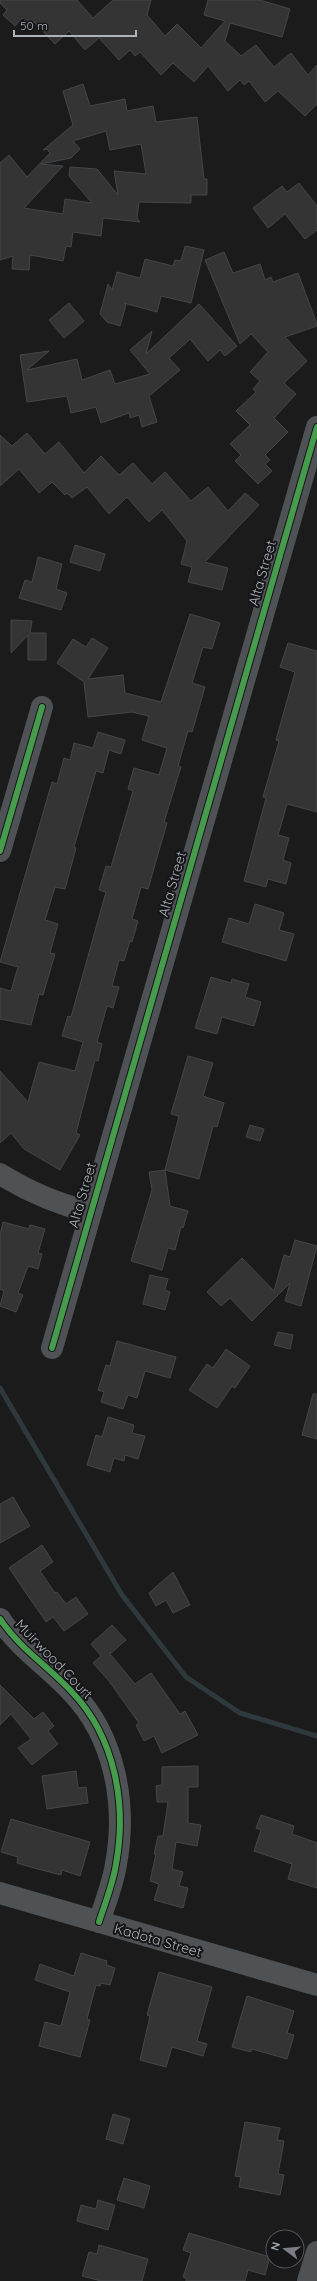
<svg xmlns="http://www.w3.org/2000/svg" width="317" height="2281" font-family="Quicksand,sans-serif">
  <rect width="100%" height="100%" fill="#1b1b1c"/>
  <g fill="none" stroke-linecap="round" stroke-linejoin="round">
    <path stroke="#2e393e" stroke-width="5" d="M0,1388L122,1595L186,1677L240,1713L317,1736"/>
  </g>
  <path fill="#343435" stroke="#434648" fill-rule="evenodd" d="M0,0H77L93,18L113,0H151L147,15L165,36L177,24L201,48L225,21L204,15L208,0H260L290,9L282,37L230,23L225,41L241,56L256,45L274,67L291,53L308,75L317,65V104L305,116L278,91L265,102L249,81L244,85L240,80L228,91L208,66L194,82L173,63L161,75L140,52L135,56L130,50L119,60L99,38L85,50L69,31L55,44L34,22L30,26L22,18L15,26L3,15L7,10L0,3Z
    M83,84L90,106L125,99L127,111L153,106L156,122L197,117L204,179H207V195H191V203L139,202L137,218L140,222L103,218L101,236L73,232L71,247L66,246L63,261L30,255L29,270L12,269L13,256L0,260V163L9,155L27,177L50,153L47,149L43,150L73,125L63,91ZM106,131L110,150L141,144L146,174L114,171L118,195L97,169L70,167L69,176L92,203L65,199L63,214L24,208L63,166L41,164L71,158L80,149L73,141Z
    M299,183L317,206V230L305,239L285,214L268,228L253,208L282,186L287,192Z
    M185,246L204,250L191,303L161,296L157,312L124,303L126,305L120,326L107,322L100,314L108,284L112,290L117,272L140,278L145,259L173,266L175,260L181,261Z
    M224,252L233,273L260,264L265,280L271,277L273,282L298,273L317,324V326L285,337L307,361L284,383L296,394L274,418L288,432L265,455L270,460L265,464L272,471L258,484L235,461L241,455L230,444L250,425L236,411L256,392L253,389L260,381L250,372L268,352L251,334L240,344L205,260Z
    M69,303L84,321L64,338L49,320Z
    M199,304L237,346L225,356L220,350L208,361L190,339L169,358L180,370L149,396L157,422L142,427L139,415L130,418L129,413L101,423L96,407L71,413L67,396L27,402L20,355L49,351L27,370L77,359L82,380L110,370L115,384L150,374L130,350L152,331L146,354Z
    M27,433L45,454L59,442L84,473L101,456L119,475L133,463L152,484L165,472L191,501L208,487L228,511L245,493L259,505L205,562L228,568L222,590L188,582L192,567L181,564L187,541L162,510L149,522L127,497L109,514L87,487L72,498L67,493L65,495L52,482L39,493L19,469L0,486V435L12,446Z
    M75,545L105,554L100,571L70,562Z
    M38,557L62,564L56,589L67,593L61,610L19,598L25,580L32,582Z
    M190,614L220,623L212,649L203,647L192,683L205,687L192,732L188,731L178,766L181,767L164,822L167,823L148,889L141,887L132,919L138,921L132,942L130,941L124,961L119,960L112,986L119,987L113,1008L107,1006L97,1042L102,1044L98,1061L95,1060L76,1133L80,1135L60,1170L24,1149L11,1133L0,1143V1071L28,1102L39,1062L75,1071L83,1042L62,1036L68,1016L71,1017L106,892L99,890L106,866L111,867L133,791L128,789L134,768L159,775L167,748L142,740L149,716L132,712L88,717L84,682L57,663L73,639L86,647L92,638L108,648L88,679L123,675L125,693L161,702Z
    M11,620L32,621L30,633H46V660H28V635L11,653Z
    M288,643L317,651V812L287,804L278,835L289,838L283,860L291,863L286,884L268,879L266,887L244,881L266,798L263,797L279,741L276,740L295,672L280,667Z
    M98,732L125,740L121,754L109,750L103,773L96,771L74,847L76,848L65,889L55,887L45,920L58,924L50,953L55,954L43,995L39,994L31,1025L0,1019V988L11,991L18,967L0,962L52,782L57,784L64,758L70,760L74,743L93,748Z
    M255,904L284,913L279,930L294,934L286,961L222,942L229,918L249,924Z
    M211,977L231,983L232,979L249,984L245,997L261,1002L254,1026L222,1017L217,1034L195,1028Z
    M188,1056L213,1063L203,1096L224,1103L217,1127L213,1126L199,1179L165,1170L179,1116L171,1114Z
    M250,1125L264,1129L260,1141L246,1137Z
    M165,1170L170,1206L188,1211L183,1228L181,1227L175,1250L168,1248L162,1270L131,1261L152,1190L149,1172Z
    M3,1222L29,1229L30,1225L45,1229L38,1253L42,1254L38,1269L28,1266L18,1293L23,1295L16,1312L0,1306L4,1291L0,1289V1235Z
    M295,1240L317,1246L301,1306L285,1301L290,1283L252,1321L230,1298L221,1306L207,1292L242,1258L274,1291L284,1255L290,1257Z
    M150,1275L168,1279L165,1290L170,1292L165,1310L143,1304Z
    M278,1332L293,1335L290,1349L274,1345Z
    M117,1341L176,1357L170,1378L145,1371L137,1398L128,1395L123,1409L101,1402L104,1392L98,1390L106,1365L110,1366Z
    M226,1349L250,1366L235,1388L232,1386L217,1408L189,1390L207,1364L213,1368Z
    M313,1394H317V1439L302,1435Z
    M108,1417L134,1425L132,1433L145,1436L138,1459L125,1455L124,1461L114,1458L110,1472L87,1465L96,1435L102,1437Z
    M13,1497L30,1526L0,1543V1504Z
    M42,1545L53,1562L40,1571L55,1593L57,1592L66,1604L76,1597L88,1614L64,1631L53,1617L46,1622L9,1568Z
    M173,1572L190,1605L173,1613L166,1600L156,1606L149,1593Z
    M112,1625L126,1640L110,1654L135,1684L151,1673L180,1714L185,1711L198,1735L162,1753L154,1736L144,1741L136,1725L139,1723L109,1681L93,1663L101,1656L91,1644Z
    M0,1685L34,1719L43,1712L54,1726L48,1731L58,1744L32,1765L18,1748L31,1739L11,1714L0,1725Z
    M198,1766V1787H188V1823L201,1825L197,1846L176,1842L172,1869L183,1872L179,1886L188,1888L183,1908L154,1900L159,1884L150,1881L156,1854H154L158,1836H163L168,1802H157L156,1786L162,1785V1767Z
    M76,1771L78,1788L86,1787L88,1803L47,1809L42,1776Z
    M261,1815L294,1826L292,1834L317,1843V1888L288,1879L292,1864L254,1851L261,1830L256,1828Z
    M11,1819L90,1842L80,1876L62,1870L61,1875L34,1868L17,1863L18,1857L1,1852Z
    M81,1953L107,1961L106,1965L115,1968L110,1985L101,1983L100,1986L96,1985L87,2019L90,2020L80,2057L39,2046L45,2022L61,2026L70,1992L35,1980L40,1964L74,1976Z
    M159,1972L212,1987L197,2041L207,2044L203,2056L172,2047L166,2067L140,2060L150,2016L147,2015Z
    M247,1996L294,2011L287,2033L294,2035L287,2059L252,2049L251,2052L232,2047Z
    M113,2114L130,2119L123,2144L106,2139Z
    M245,2122L280,2128L277,2140L284,2141L278,2174L284,2175L280,2195L239,2187L241,2177L235,2176Z
    M124,2178L150,2186L144,2208L117,2200Z
    M98,2200L115,2205L108,2230L77,2221L81,2205L96,2209Z
    M189,2233L270,2257L265,2275L248,2270L245,2281H186V2278L183,2277L191,2253L183,2250Z
    M99,2245L148,2259L142,2281H101L82,2276L89,2252L97,2254Z"/>
  <g fill="none" stroke-linecap="round" stroke-linejoin="round">
    <path stroke="#4f5255" stroke-width="22" d="M0,851L42,707
      M0,1174C29,1192 57,1204 90,1212
      M52,1348L317,427
      M0,1619C19,1648 49,1667 72,1692C115,1737 127,1804 116,1864C113,1884 105,1903 99,1922
      M0,1893L317,1985
      M308,2281L317,2252"/>
    <g stroke="#151518" stroke-width="8">
      <path id="cycleway" d="M0,851L42,707
        M52,1348L317,427
        M0,1619C19,1648 49,1667 72,1692C115,1737 127,1804 116,1864C113,1884 105,1903 99,1922"/>
    </g>
    <use href="#cycleway" stroke="#469c4c" stroke-width="6"/>
  </g>
  <g text-anchor="middle" stroke-width="4" stroke-linejoin="round" paint-order="stroke">
    <g font-size="14" fill="#adb4bc" stroke="#151518">
      <text transform="translate(262 573) rotate(-74)" y="5">Alta Street</text>
      <text transform="translate(172 884) rotate(-74)" y="5">Alta Street</text>
      <text transform="translate(82 1195) rotate(-74)" y="5">Alta Street</text>
      <text transform="translate(54 1659) rotate(46)" y="5">Muirwood Court</text>
      <text transform="translate(158 1940) rotate(16)" y="5">Kadota Street</text>
    </g>
  </g>
  <g transform="translate(285 2249) rotate(286)"><circle r="19" fill="#151518" stroke="#52555a"/>
  <path d="M0-3L7 15L0 10L-7 15Z" fill="#7a7e84"/>
  <text y="-6" font-size="11" font-weight="bold" text-anchor="middle" fill="#adb4bc">N</text>
  </g>
  <path d="M14 30v6h122v-6" fill="none" stroke="#adb4bc" stroke-width="2"/>
  <text x="20" y="30" font-size="12" fill="#adb4bc" stroke="#151518" stroke-width="3" paint-order="stroke">50 m</text>
</svg>
